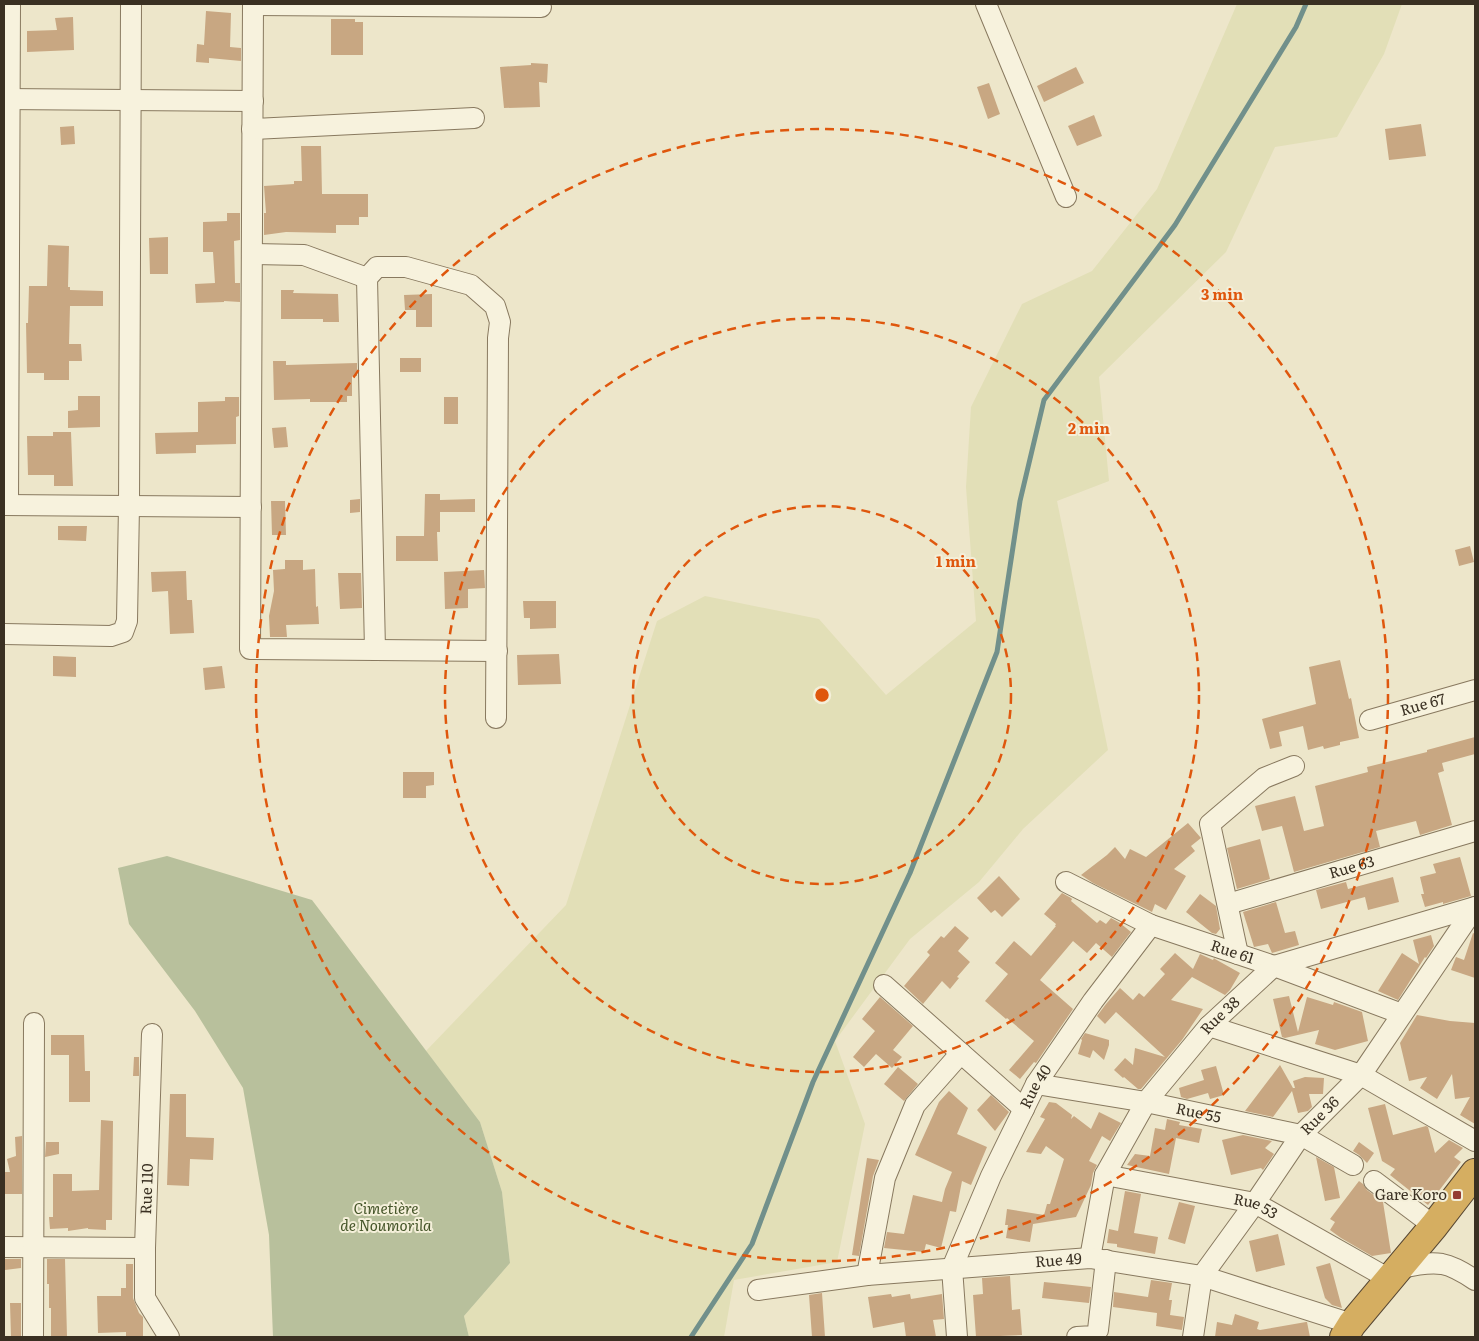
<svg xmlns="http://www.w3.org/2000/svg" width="1479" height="1341" font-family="Literata,serif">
  <rect width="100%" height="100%" fill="#ede6ca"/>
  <path fill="#e2dfb7" d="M1237,4H1402L1384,54L1337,137L1275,147L1226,252L1099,377L1109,481L1057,501L1108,750L1023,829L979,882L910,939L835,1041L865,1124L837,1262L734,1280L724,1337H469L464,1316L510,1263L502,1192L480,1122L426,1051L566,905L657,621L705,596L819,619L886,695L976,621L966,487L971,407L1022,304L1092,271L1157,189Z"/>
  <path fill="#b8c09c" d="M167,856L312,900L480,1122L502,1192L510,1263L464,1316L469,1337H273L269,1235L243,1088L195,1011L129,924L118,868Z"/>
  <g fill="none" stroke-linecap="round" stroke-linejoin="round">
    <path stroke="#71908b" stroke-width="5" d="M691,1337L752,1244L813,1082L910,873L997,652L1020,501L1044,400L1175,225L1296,27L1306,4"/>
  </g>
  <path fill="#c8a782" d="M206,11L231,13L230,47L241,48V61L209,58V63L196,62L197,44L204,45Z
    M73,17L74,50L27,52V31L57,30L55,18Z
    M331,19H355V22H363V55H331Z
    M531,63L548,64L547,83L539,82L540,107L504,108L500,67L531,65Z
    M1076,67L1084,83L1044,102L1037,86Z
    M989,83L1000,114L988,119L977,87Z
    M1094,115L1102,136L1077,146L1068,126Z
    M1421,124L1426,156L1389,160L1385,129Z
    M74,126L75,144L61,145L60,127Z
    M301,146H321L322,194H368V217H359V225H336V233L286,232L264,235V213H266L264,186L294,184V181H302Z
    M227,213H240V240L234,241L235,283H240V302L224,301V302L196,303L195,284L215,283L213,252H203V222L227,221Z
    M168,237V274H150L149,238Z
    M48,245L69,246L68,287H70V290L103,291V306H70L69,344H81L82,361H69V380H44V373H27L26,323H28L29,286H47Z
    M281,290H294L293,293L338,294L339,322H323V319H281Z
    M432,294V327H416V310H405L404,295Z
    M400,358H421V372H400Z
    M273,361H286V365L357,363V376H352V396H347V402H310V399L274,400Z
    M78,396H100V427L68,428V411L78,410Z
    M225,397H239V416L236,417V444L196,445V453L156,454L155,433L198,432V402L225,401Z
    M444,397H458V424H444Z
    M286,427L288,447L274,448L272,428Z
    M53,432H71L73,486H54V475H28L27,436H53Z
    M425,494H440V500L475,499V512H440V532H437L438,561H396V536H424Z
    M360,499V512L350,513V500Z
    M271,501H285L286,535H272Z
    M58,526H87L86,541L58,540Z
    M1470,546L1474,562L1459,566L1455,550Z
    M285,560H303V570L315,569L316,607L318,606L319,624L286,625L287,637H270L269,616L274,591L273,570L285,569Z
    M484,570L485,588L468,589V608L445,609L444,572Z
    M186,571L187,600H192L194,633L170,634L168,591L152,592L151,572Z
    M338,573H361L362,608L340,609Z
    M523,601H556V628L530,629V618H524Z
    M559,654L561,684L518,685L517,655Z
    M53,656L76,657V677L53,676Z
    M1340,660L1349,699L1351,698L1359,738L1340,742V745L1324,749L1323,746L1308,750L1303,726L1279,732L1282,746L1270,749L1262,719L1316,704L1309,667Z
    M222,666L225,688L205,690L203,668Z
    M1475,737V754L1442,763L1444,771L1438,773L1452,825L1420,835L1416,821L1376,831L1380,847L1294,872L1282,826L1262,831L1255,806L1295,796L1304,831L1324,826L1315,786L1368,772L1367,767L1427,752V750Z
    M403,772H434V785L426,786V798H403Z
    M1188,823L1201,838L1191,846L1195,851L1174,869L1186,876L1166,910L1155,904L1152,912L1148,910L1093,883L1081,875L1107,855L1115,847L1125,859L1130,849L1146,857Z
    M1260,839L1270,879L1237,889L1227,848Z
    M1460,857L1471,896L1443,904V902L1425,907L1421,894H1424L1420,877L1436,873L1433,864Z
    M999,876L1020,899L1002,917L995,910L991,913L977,898Z
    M1393,877L1399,902L1368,910L1365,897L1321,909L1316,890L1346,882L1348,889Z
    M1062,893L1071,898L1072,899L1071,901L1097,923L1100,920L1106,924L1111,918L1120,923L1131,932L1112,957L1096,943L1087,953L1073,941L1040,980L1073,1009L1036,1063L1034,1062L1020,1079L1009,1070L1034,1041L1007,1018L1006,1019L985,1001L1008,974L995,963L1014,941L1031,956L1056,926H1055L1056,924L1044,914Z
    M1200,894L1216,906L1220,929L1216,934L1212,933L1186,912Z
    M1276,902L1285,933L1295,931L1299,945L1272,953L1268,944L1254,947L1243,912Z
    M955,926L969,938L958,951L970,962L957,977L959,978L950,989L942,981L923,1004L904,986L930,955L927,952L941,936L944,938Z
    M1473,933L1475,934V978L1451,970L1456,957L1464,960Z
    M1431,935L1434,946L1426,958L1425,957L1398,1000L1378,991L1402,953L1419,964L1413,940Z
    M1175,953L1193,969L1200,954L1213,960L1214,958L1215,959L1240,973L1230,990L1225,995L1192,977L1171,1000L1203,1009L1182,1040L1141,1089H1138L1124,1077L1123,1078L1114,1070L1125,1058L1133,1065L1135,1048L1165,1057L1116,1012L1105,1024L1097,1016L1106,1004L1120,988L1133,1000L1139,993L1144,997L1165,974L1160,969Z
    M1289,996L1298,1032L1307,997L1333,1005L1334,1002L1362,1012L1368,1041L1335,1050L1315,1044L1319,1030L1285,1038L1282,1037L1273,999Z
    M880,997L913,1026L893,1050L902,1057L892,1068L876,1054L864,1067L853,1057L875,1031L862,1019Z
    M1417,1015L1450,1021L1475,1023V1124L1460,1115L1470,1097L1455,1099L1452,1074L1437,1099L1420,1088L1427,1077L1409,1081L1400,1043Z
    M1085,1033L1109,1040V1045L1104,1060L1093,1050L1090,1058L1078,1054L1082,1040L1081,1039Z
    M51,1035H84L85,1071H90V1102H69V1055H51Z
    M134,1057H139V1076H133Z
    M1280,1065L1293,1088H1295L1293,1081L1305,1077L1324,1078L1323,1094H1309L1312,1107L1308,1111L1298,1113L1292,1091L1273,1117L1245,1111Z
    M1216,1066L1224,1095L1210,1099L1208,1093L1187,1099L1181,1097L1179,1088L1204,1080L1201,1070Z
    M898,1067L918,1084L904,1101L884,1084Z
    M949,1091L968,1108L957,1134L987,1147L971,1185L962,1181L956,1212L950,1211L941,1248L926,1244L924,1252L884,1248L887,1232L904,1234L913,1195L942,1202L945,1189L952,1172L915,1155L939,1102Z
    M170,1094H186V1137L214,1138L213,1160L190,1159L189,1186L167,1185Z
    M991,1095L1009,1112L995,1131L977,1110Z
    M1049,1102L1056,1103L1072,1115L1071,1119L1074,1116L1091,1129L1099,1112L1121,1123L1110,1141L1102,1136L1089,1161L1097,1165L1093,1173L1091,1185L1076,1217L1033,1224L1030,1242L1006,1238L1008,1225H1005L1007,1209L1044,1215L1047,1204H1050L1064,1159L1046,1146L1041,1154L1026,1152L1045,1119L1040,1117Z
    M1385,1104L1393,1135L1426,1126L1428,1127L1435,1153L1449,1140L1463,1148L1454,1157L1461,1162L1428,1205L1390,1175L1395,1169L1382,1161L1368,1108Z
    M1167,1119L1180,1122L1179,1125L1202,1129L1199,1143L1176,1138L1169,1174L1127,1165L1135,1154L1150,1156L1155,1128L1165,1130Z
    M101,1120L113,1121L112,1220H106V1230L88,1229V1228L68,1231V1228L50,1229L49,1217H53V1174H72V1191L99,1190Z
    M1243,1135L1272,1141L1265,1148L1274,1154L1263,1170L1261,1168L1231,1175L1222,1140Z
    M22,1136V1194H4V1172H10L7,1159L16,1156L15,1137Z
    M46,1142H59V1154L45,1157Z
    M1359,1142L1374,1153L1367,1163L1359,1155L1353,1151Z
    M1316,1157L1334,1167L1340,1198L1325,1201Z
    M867,1158L879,1160L873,1176L859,1256L852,1255Z
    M1359,1181L1363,1184L1367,1190L1383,1202L1391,1253L1372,1256L1341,1238L1330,1230L1335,1222L1330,1219Z
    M1125,1191L1141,1194L1134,1233L1158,1237L1155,1254L1117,1247V1244L1107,1243L1109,1229L1118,1231Z
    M1179,1202L1195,1206L1185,1244L1168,1239Z
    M1278,1234L1285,1265L1256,1272L1249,1241Z
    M4,1259H21V1268L5,1270Z
    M47,1259H65L67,1337H51V1308H49V1284H47Z
    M1330,1263L1342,1308L1332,1305L1325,1298L1316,1267Z
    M126,1264H133V1298L139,1313L143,1317V1337H126V1332L98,1333L97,1296H121V1288H126Z
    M1010,1276L1012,1310L1020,1309L1022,1335L976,1337L973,1295L983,1294L982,1278Z
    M1151,1280L1172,1283L1169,1300H1172L1170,1315L1184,1317L1182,1330L1156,1326L1157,1313L1113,1307L1114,1292L1148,1297Z
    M1044,1282L1091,1287L1089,1303L1042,1298Z
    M822,1293L825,1337H812L809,1295Z
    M891,1294L892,1297L910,1294L911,1299L942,1294L944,1319L933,1320L936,1337H906L904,1322L873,1328L868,1297Z
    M10,1303H21V1337H11Z
    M1235,1314L1259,1322L1257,1329L1260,1330L1306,1322H1307L1310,1337H1215L1217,1322L1232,1325Z"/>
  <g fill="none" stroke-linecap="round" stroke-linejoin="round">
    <g stroke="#88795f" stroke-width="22">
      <g id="minor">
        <path d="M253,4L250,649L497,651"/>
        <path d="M986,4L1066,197"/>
        <path d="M253,5L541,7"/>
        <path d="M4,99L253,101"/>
        <path d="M252,129L474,118"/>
        <path d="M252,254L304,255L367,278"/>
        <path d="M4,505L251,507"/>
        <path d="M8,505L10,4"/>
        <path d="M4,634L111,636L123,632L127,621L129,505L131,4"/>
        <path d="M375,650L367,278L377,267H406L471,285L495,306L500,322L498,338L496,718"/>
        <path id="s1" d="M1370,720L1475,690"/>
        <path id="s2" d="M1066,882L1151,925L1274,966L1402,1014"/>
        <path id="s3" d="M1228,904L1475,831"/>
        <path d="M1238,954L1210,824L1264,778L1294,766"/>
        <path d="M884,985L1024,1109"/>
        <path d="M1209,1026L1361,1075L1475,1141"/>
        <path d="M152,1034L145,1248V1298L169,1337"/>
        <path id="s4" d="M1036,1084L1146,1102L1301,1135L1353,1165"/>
        <path id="s5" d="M1105,1175L1255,1203L1391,1280"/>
        <path d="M1374,1181L1434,1226"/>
        <path d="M4,1247L145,1248"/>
        <path id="s6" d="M1090,1258L1105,1175L1146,1102L1209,1026L1274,966L1475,907"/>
        <path d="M1401,1268C1414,1265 1428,1262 1442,1264C1453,1266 1466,1274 1475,1280"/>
        <path d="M867,1275L885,1178L915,1105L961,1053"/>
        <path id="s7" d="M758,1290L867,1275L1090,1258L1202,1276L1352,1324"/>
        <path d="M33,1337L34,1023"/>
        <path id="s8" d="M957,1337L952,1268L991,1176L1036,1084L1093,1001L1151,925"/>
        <path d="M1077,1337L1094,1336L1098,1330L1106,1260"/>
        <path id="s9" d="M1193,1337L1202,1276L1255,1203L1301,1135L1361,1075L1475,907"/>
      </g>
    </g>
    <g stroke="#574733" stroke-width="30">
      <path id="highway" d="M1344,1337L1352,1324L1434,1226L1475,1173"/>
    </g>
    <use href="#minor" stroke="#f7f2dd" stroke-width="20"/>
    <use href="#highway" stroke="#d5ae61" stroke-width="28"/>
  </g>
  <g fill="none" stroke="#df570d" stroke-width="2.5" stroke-dasharray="9 6">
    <circle cx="822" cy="695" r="189"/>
    <circle cx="822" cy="695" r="377"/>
    <circle cx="822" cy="695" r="566"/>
  </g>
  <rect fill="#943c32" stroke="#f4efd9" stroke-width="2" x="1452" y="1190" width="10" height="10" rx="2.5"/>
  <g text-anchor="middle" stroke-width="4" stroke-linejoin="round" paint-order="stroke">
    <g font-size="15" fill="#3a3022" stroke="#f4efd9">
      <text dy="5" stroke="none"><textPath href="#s1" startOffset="55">Rue 67</textPath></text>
      <text dy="5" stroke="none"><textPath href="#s3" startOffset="129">Rue 63</textPath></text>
      <text dy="5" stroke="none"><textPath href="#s2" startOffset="181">Rue 61</textPath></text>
      <text dy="5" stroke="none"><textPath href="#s6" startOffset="282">Rue 38</textPath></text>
      <text dy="5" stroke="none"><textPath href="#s8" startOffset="269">Rue 40</textPath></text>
      <text dy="5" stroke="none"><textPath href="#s4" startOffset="165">Rue 55</textPath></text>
      <text dy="5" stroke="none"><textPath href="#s9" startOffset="261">Rue 36</textPath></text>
      <text transform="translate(147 1189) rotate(-88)" y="5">Rue 110</text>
      <text dy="5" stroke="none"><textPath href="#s5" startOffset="154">Rue 53</textPath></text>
      <text dy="5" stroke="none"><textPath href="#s7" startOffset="302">Rue 49</textPath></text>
    </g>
    <g font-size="15" fill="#3a3022" stroke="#f4efd9" text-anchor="end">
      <text x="1447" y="1200">Gare Koro</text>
    </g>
    <g font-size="15" font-style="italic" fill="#455529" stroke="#f4efd9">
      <text x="386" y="1214">Cimetière<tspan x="386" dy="17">de Noumorila</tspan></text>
    </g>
  </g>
  <circle cx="822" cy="695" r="8" fill="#df570d" stroke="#f4efd9" stroke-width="2.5"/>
  <g font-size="15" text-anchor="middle" font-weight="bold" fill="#df570d" stroke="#f4efd9" stroke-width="4" stroke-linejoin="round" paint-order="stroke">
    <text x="1222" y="300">3 min</text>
    <text x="1089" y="434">2 min</text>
    <text x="956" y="567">1 min</text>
  </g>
  <rect width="1479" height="1341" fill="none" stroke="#3a3022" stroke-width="10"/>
</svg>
